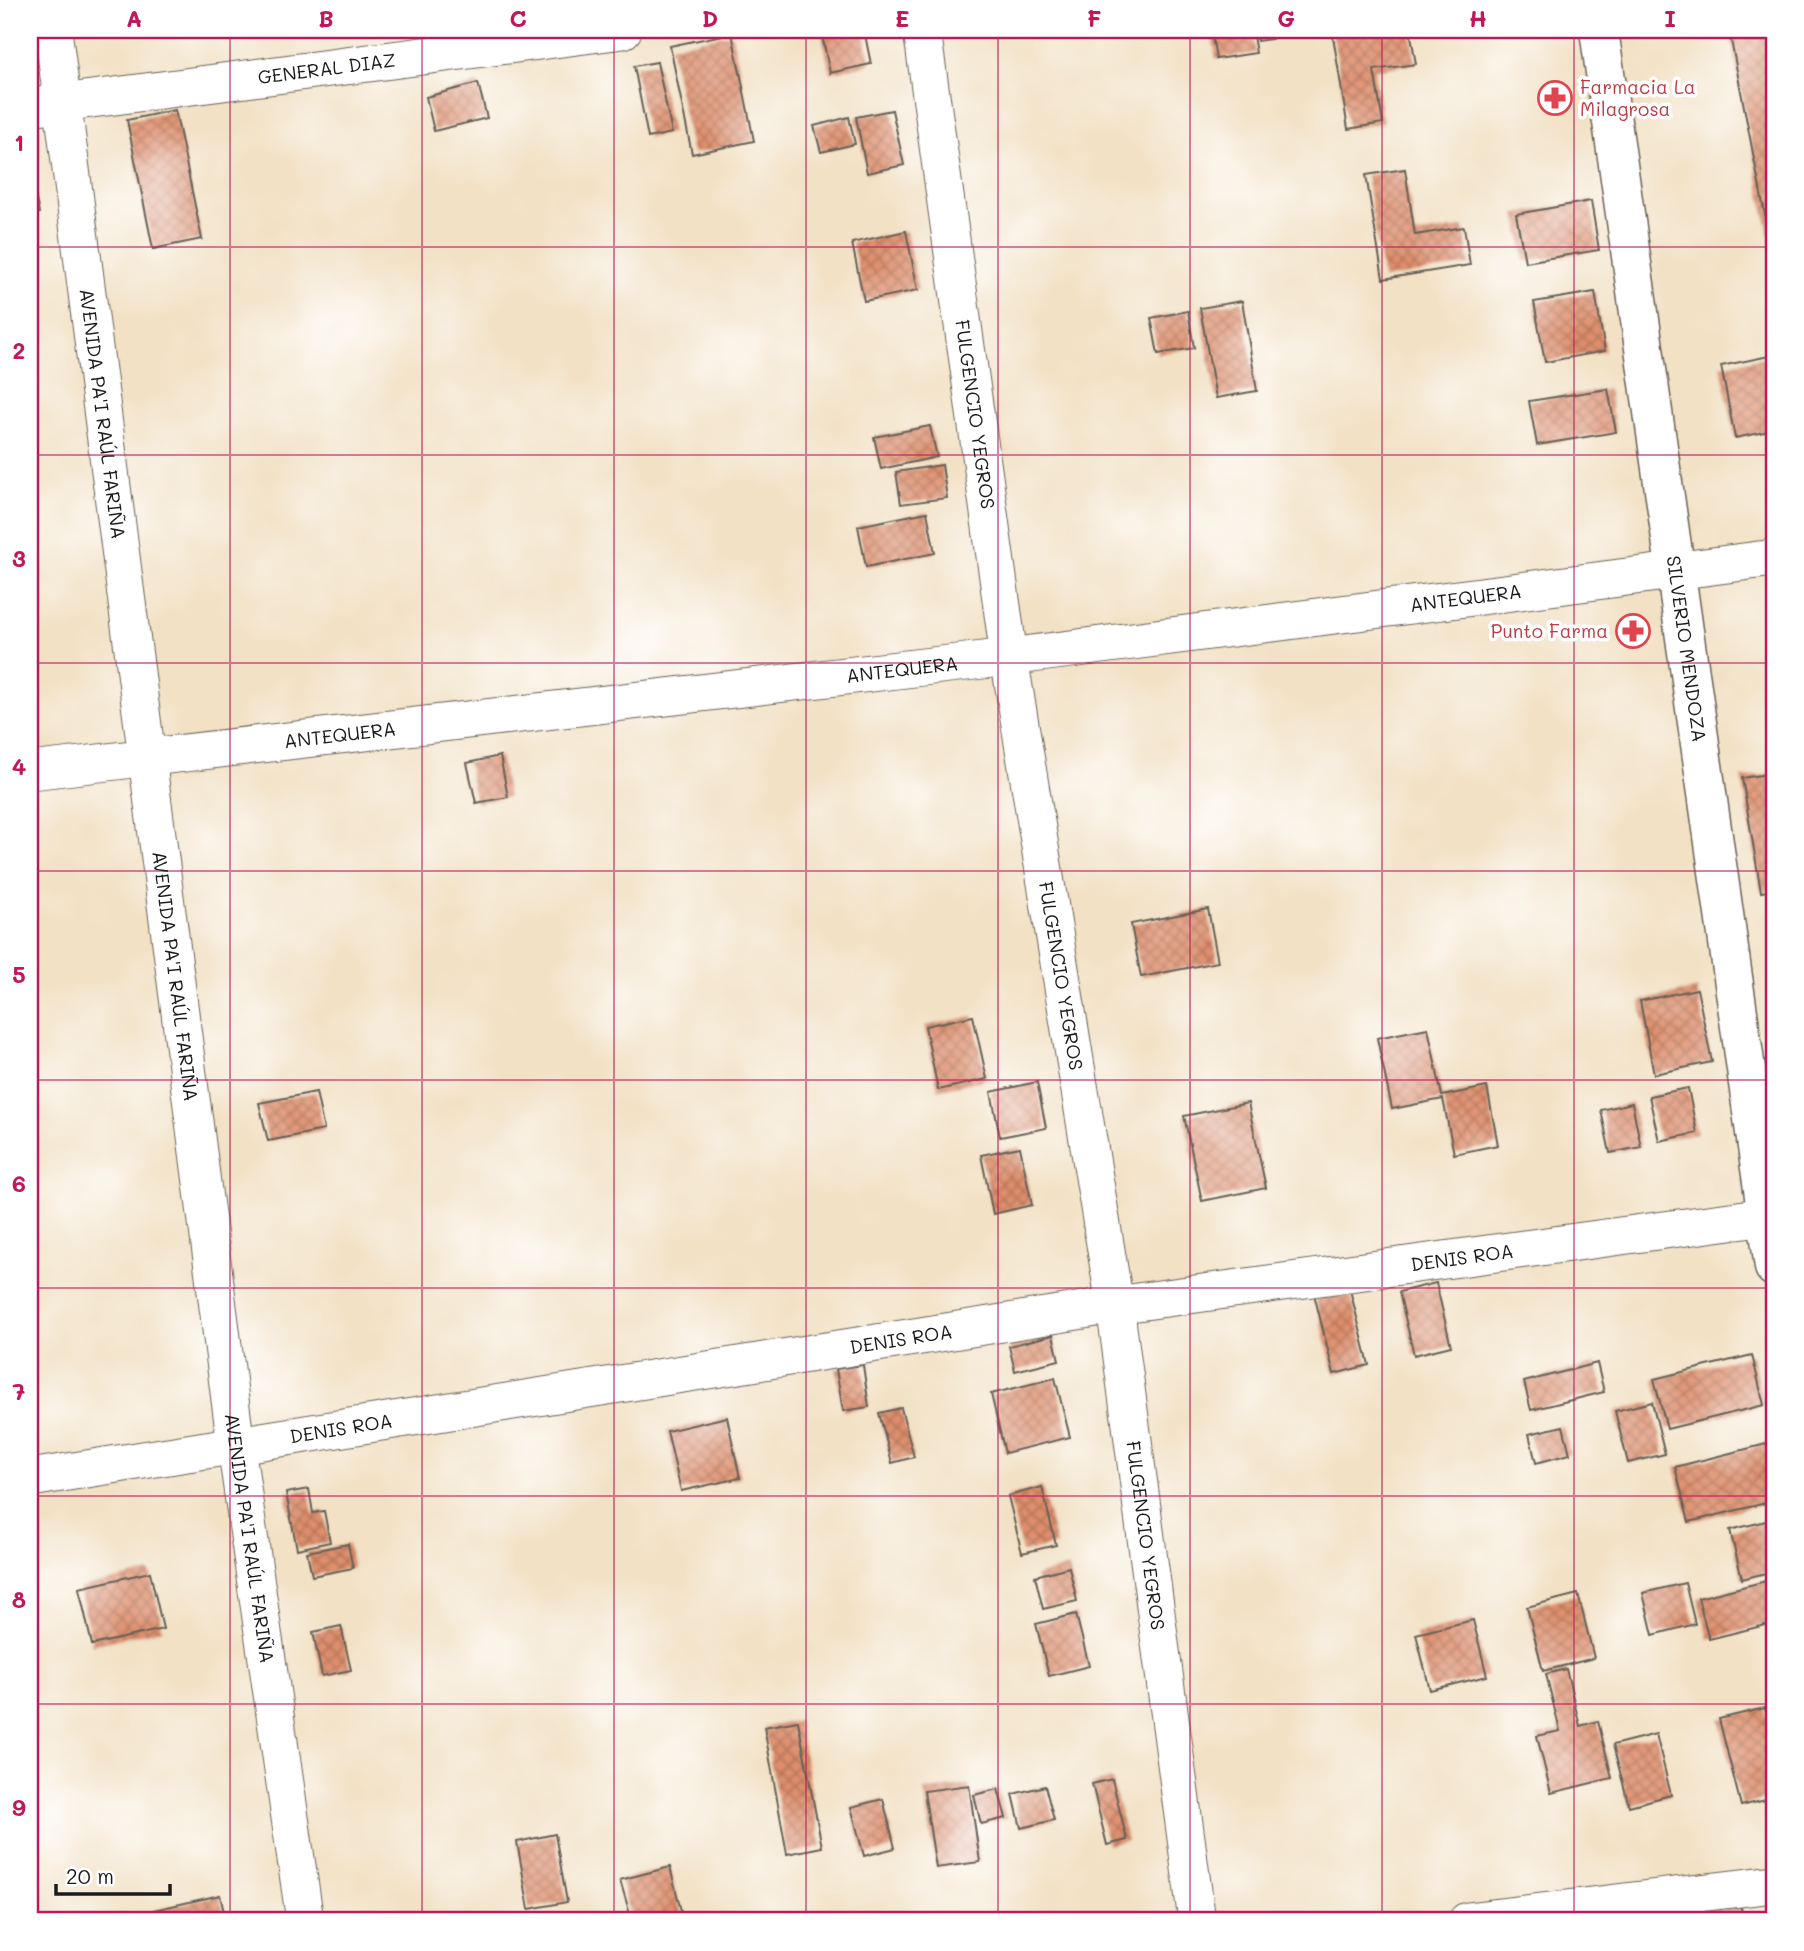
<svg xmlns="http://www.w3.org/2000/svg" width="1804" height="1951" font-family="Mali,sans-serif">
  <defs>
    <pattern id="building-cross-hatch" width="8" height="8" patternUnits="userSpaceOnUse" patternTransform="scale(1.75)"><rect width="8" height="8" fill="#de8e6c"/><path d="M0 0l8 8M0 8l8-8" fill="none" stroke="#b37358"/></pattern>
  </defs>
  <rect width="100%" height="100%" fill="#fff"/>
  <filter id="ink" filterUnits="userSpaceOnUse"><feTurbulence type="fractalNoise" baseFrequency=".0143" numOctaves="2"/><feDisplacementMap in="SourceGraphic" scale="14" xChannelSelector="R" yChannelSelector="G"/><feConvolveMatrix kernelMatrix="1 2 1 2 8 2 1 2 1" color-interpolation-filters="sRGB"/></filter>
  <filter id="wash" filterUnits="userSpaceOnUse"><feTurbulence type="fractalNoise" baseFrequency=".00686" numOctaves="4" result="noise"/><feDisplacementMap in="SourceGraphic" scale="28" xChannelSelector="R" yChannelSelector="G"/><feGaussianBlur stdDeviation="1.57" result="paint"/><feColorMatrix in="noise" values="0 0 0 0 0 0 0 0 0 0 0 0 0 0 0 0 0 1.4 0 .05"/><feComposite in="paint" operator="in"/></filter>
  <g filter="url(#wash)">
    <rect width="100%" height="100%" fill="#f2e1c5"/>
    <g id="blocks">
      <path fill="url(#building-cross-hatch)" d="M864,30L871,64L830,73L821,31Z
        M1211,30H1252L1256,53L1216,59Z
        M1255,30H1271L1272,39L1257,41Z
        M1332,30H1410L1416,64L1374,70L1383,123L1348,129Z
        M1729,30H1774V256H1773Z
        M732,33L754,141L692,154L670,46Z
        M657,62L672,133L648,138L634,66Z
        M478,83L487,118L434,131L426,97Z
        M175,110L202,239L153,249L127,120Z
        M892,110L904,165L867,173L856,117Z
        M849,117L855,144L821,152L814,126Z
        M1405,169L1415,235L1464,227L1470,265L1383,279L1366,175Z
        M31,177L39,213L30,215V178Z
        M1591,201L1599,250L1525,262L1516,214Z
        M906,231L918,290L864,301L852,243Z
        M1595,292L1605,351L1545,362L1534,302Z
        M1242,301L1257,391L1216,398L1200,308Z
        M1188,311L1194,348L1158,354L1151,318Z
        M1774,355V430L1735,438L1721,366Z
        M1608,389L1616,432L1537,445L1529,401Z
        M930,426L937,457L881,469L874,437Z
        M942,465L947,498L901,504L896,472Z
        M927,512L935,553L866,567L858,526Z
        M30,667H32L39,695L30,697Z
        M500,756L508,797L476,803L467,763Z
        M1774,773V890L1761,892L1742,778Z
        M1208,909L1218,962L1141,977L1131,924Z
        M1697,989L1712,1062L1654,1074L1640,1001Z
        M973,1016L987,1079L938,1090L925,1026Z
        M1428,1028L1442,1096L1487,1087L1498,1145L1454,1154L1443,1099L1392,1109L1377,1038Z
        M1037,1082L1046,1128L1000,1137L991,1092Z
        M1688,1088L1697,1133L1659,1141L1649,1096Z
        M316,1092L324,1130L268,1141L259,1103Z
        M1248,1103L1266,1188L1202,1201L1184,1116Z
        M1632,1103L1641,1147L1610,1153L1601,1110Z
        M1020,1147L1032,1205L993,1214L981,1155Z
        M1348,1282L1369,1365L1334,1374L1313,1290Z
        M1436,1283L1451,1346L1414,1355L1399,1292Z
        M1053,1335L1059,1360L1015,1371L1009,1346Z
        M1752,1355L1764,1405L1667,1429L1654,1379Z
        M1597,1363L1604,1392L1531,1410L1524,1382Z
        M863,1365L869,1407L843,1411L836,1369Z
        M1055,1378L1070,1437L1005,1453L991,1394Z
        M1652,1402L1665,1454L1628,1463L1615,1411Z
        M901,1408L914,1457L892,1463L879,1413Z
        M727,1417L740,1478L681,1491L667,1431Z
        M1563,1426L1570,1454L1536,1463L1529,1434Z
        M1774,1442V1501L1689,1522L1675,1467Z
        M1042,1487L1056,1545L1022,1553L1008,1496Z
        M309,1489L313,1513L324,1511L330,1542L297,1549L286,1493Z
        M1774,1519V1571L1742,1579L1730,1530Z
        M348,1544L353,1568L312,1576L307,1552Z
        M1069,1567L1077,1601L1043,1609L1035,1576Z
        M150,1572L163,1629L92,1645L79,1588Z
        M1774,1579V1623L1709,1639L1698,1598Z
        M1685,1583L1695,1624L1653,1635L1643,1593Z
        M1578,1594L1594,1658L1543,1671L1527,1607Z
        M1076,1614L1089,1666L1049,1676L1036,1624Z
        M1473,1620L1487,1676L1430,1690L1416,1634Z
        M341,1626L351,1670L322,1676L313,1632Z
        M1566,1669L1580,1726L1598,1721L1612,1778L1551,1793L1537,1736L1560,1731L1546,1674Z
        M1765,1708L1774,1743V1798L1741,1806L1719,1719Z
        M798,1721L822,1847L787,1854L764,1727Z
        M1656,1734L1671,1795L1629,1806L1613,1745Z
        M1112,1779L1127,1840L1107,1845L1092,1784Z
        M969,1785L980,1862L936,1868L924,1791Z
        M1045,1786L1054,1820L1021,1828L1013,1794Z
        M998,1789L1006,1818L981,1824L974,1795Z
        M883,1799L895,1848L864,1856L851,1807Z
        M555,1834L567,1902L529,1909L517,1842Z
        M670,1867L682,1915L657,1921H632L620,1880Z
        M220,1895L226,1921H157L154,1910Z
        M1739,1899L1744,1921H1701L1698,1908Z"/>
    </g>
  </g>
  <g filter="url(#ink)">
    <use href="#blocks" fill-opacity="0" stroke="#676157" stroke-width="2"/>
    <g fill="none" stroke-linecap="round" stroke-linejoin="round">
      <g stroke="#676157" stroke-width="39">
        <g id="minor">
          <path id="s1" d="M53,30L236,1446L305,1921"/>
          <path id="s2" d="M922,30L1009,657L1115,1305L1197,1921"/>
          <path id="s3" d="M30,107L623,30"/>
          <path id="s4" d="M30,771L1009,657L1774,558"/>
          <path id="s5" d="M30,1478L1115,1305L1774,1215"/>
          <path d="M1467,1921L1774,1884"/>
        </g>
      </g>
      <g stroke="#676157" stroke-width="41">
        <g id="trunk">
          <path id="s6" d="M1599,30L1774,1267"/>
        </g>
      </g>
      <use href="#minor" stroke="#fff" stroke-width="37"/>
      <use href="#trunk" stroke="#fff" stroke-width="38"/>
    </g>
  </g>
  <path fill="none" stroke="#c2185b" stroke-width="2" stroke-opacity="0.55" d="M230,30V1921M422,30V1921M614,30V1921M806,30V1921M998,30V1921M1190,30V1921M1382,30V1921M1574,30V1921M30,247H1774M30,455H1774M30,663H1774M30,871H1774M30,1080H1774M30,1288H1774M30,1496H1774M30,1704H1774"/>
  <defs>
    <g id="pharmacy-ring" transform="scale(1.75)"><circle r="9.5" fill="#fff" stroke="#e0444e" stroke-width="1.5"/><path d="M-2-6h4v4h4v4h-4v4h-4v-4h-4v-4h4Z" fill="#e0444e"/></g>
  </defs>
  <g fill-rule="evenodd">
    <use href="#pharmacy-ring" x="1555" y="98"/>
    <use href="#pharmacy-ring" x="1633" y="631"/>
  </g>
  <g text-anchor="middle" stroke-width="7" stroke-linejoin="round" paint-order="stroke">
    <g font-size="19" fill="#1c1c1c" stroke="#fff">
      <text dy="7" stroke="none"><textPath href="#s3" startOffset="299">GENERAL DIAZ</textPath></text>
      <text dy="7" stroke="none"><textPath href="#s1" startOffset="387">AVENIDA PA'I RAÚL FARIÑA</textPath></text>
      <text dy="7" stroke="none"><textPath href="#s2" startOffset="388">FULGENCIO YEGROS</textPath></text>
      <text dy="7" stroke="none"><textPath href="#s4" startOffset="1446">ANTEQUERA</textPath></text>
      <text dy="7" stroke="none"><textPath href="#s6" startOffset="625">SILVERIO MENDOZA</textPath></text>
      <text dy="7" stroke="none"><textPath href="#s4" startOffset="878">ANTEQUERA</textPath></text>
      <text dy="7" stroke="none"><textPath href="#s4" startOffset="312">ANTEQUERA</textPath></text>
      <text dy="7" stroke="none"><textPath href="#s2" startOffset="956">FULGENCIO YEGROS</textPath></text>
      <text dy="7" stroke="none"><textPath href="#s1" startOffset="954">AVENIDA PA'I RAÚL FARIÑA</textPath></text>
      <text dy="7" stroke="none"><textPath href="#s5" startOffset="1449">DENIS ROA</textPath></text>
      <text dy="7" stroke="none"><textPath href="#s5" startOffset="882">DENIS ROA</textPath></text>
      <text dy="7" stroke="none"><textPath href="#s5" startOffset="315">DENIS ROA</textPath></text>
      <text dy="7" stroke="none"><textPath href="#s2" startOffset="1522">FULGENCIO YEGROS</textPath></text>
      <text dy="7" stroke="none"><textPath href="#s1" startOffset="1521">AVENIDA PA'I RAÚL FARIÑA</textPath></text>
    </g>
    <g font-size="19" fill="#be3a42" stroke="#fff" text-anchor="start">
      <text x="1580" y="94">Farmacia La<tspan x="1580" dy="22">Milagrosa</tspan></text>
      <text x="1608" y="638" text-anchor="end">Punto Farma</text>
    </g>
  </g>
  <rect width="1804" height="1951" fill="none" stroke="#fff" stroke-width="77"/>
  <path d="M56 1884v10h114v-10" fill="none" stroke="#1c1c1c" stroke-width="3.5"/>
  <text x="66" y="1884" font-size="21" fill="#1c1c1c" stroke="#ffffff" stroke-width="5" paint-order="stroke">20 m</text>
  <rect x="38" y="38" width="1728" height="1874" fill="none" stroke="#c2185b" stroke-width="2.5"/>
  <g font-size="23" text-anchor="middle" font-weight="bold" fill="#c2185b">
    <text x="134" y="27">A</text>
    <text x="326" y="27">B</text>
    <text x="518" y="27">C</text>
    <text x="710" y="27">D</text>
    <text x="902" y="27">E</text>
    <text x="1094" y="27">F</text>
    <text x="1286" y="27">G</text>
    <text x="1478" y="27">H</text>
    <text x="1670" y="27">I</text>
    <text x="19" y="151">1</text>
    <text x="19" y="359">2</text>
    <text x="19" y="567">3</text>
    <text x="19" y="775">4</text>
    <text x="19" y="983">5</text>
    <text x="19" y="1192">6</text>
    <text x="19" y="1400">7</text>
    <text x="19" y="1608">8</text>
    <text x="19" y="1816">9</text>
  </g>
</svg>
